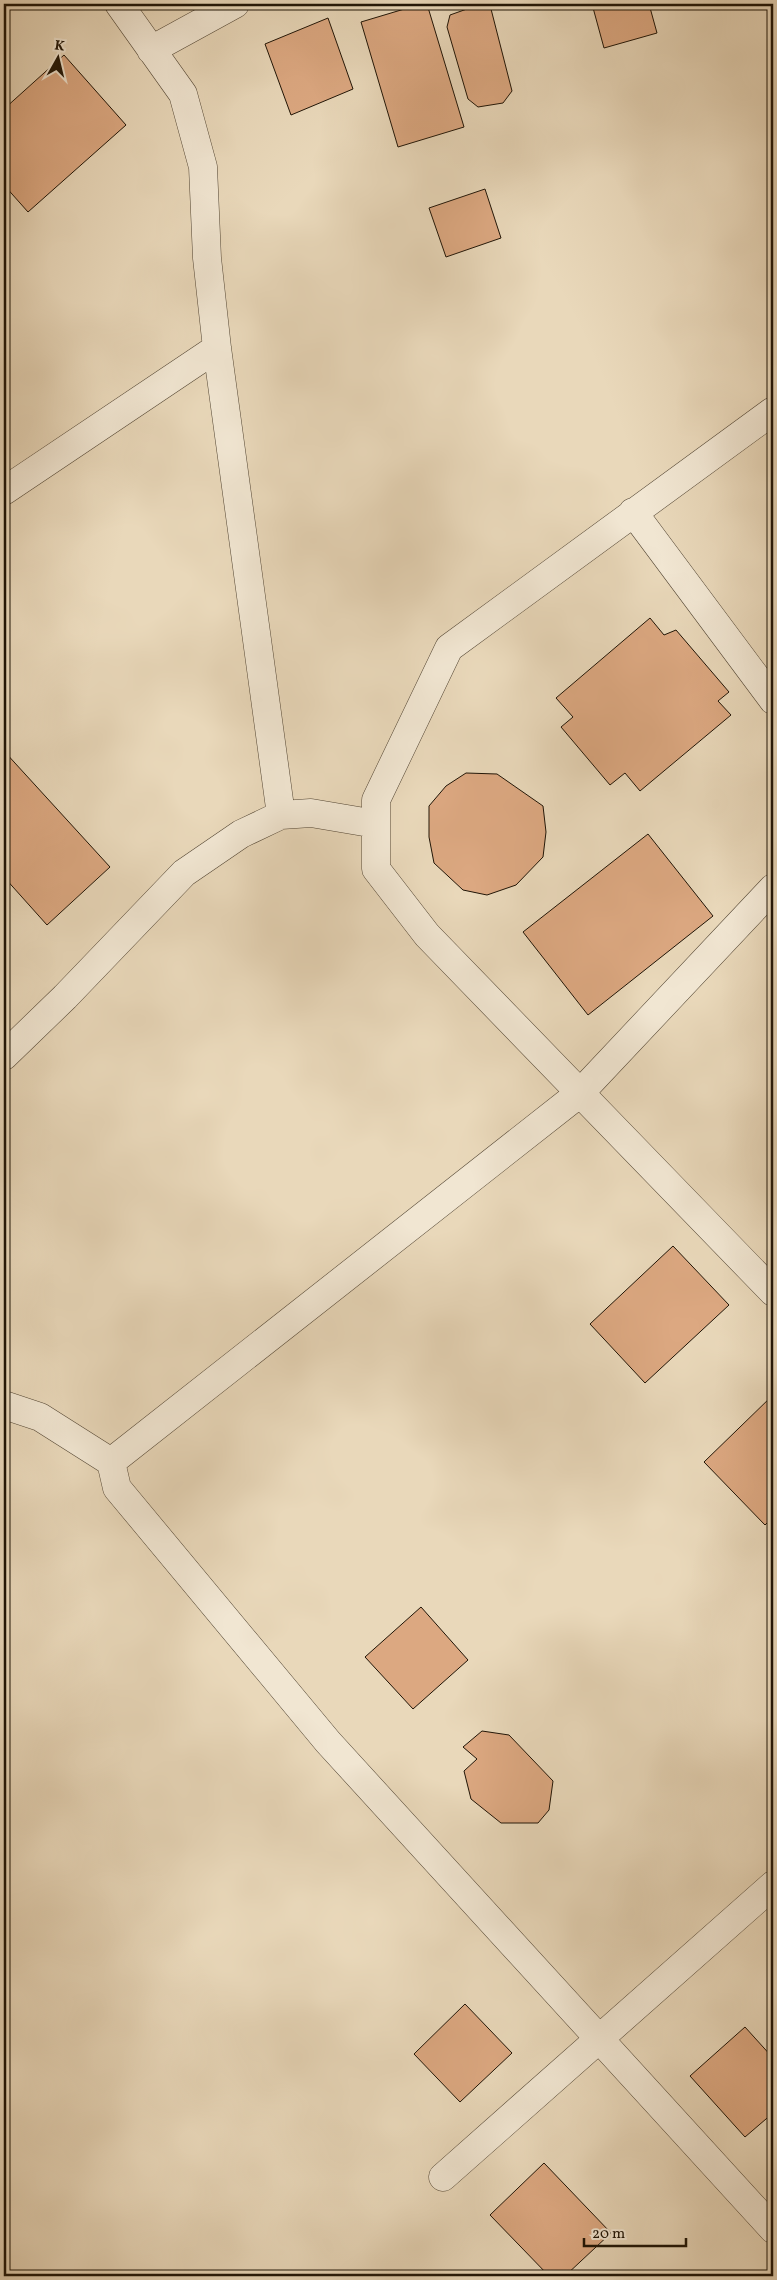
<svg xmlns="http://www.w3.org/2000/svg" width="777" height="2280" font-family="Vollkorn,serif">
  <rect width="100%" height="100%" fill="#e9d8ba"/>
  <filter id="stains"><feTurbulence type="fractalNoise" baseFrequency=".004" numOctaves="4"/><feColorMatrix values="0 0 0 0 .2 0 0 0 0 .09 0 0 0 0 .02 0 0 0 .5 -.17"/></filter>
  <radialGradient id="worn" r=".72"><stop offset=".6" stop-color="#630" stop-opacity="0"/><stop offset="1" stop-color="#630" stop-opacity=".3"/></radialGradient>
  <path fill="#dca881" stroke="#1f1406" d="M421,4H427L464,127L398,147L361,22Z
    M481,4L491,9L512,91L503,103L478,107L468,99L447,27L450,15Z
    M592,4H649L657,33L604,48Z
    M328,18L353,89L291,115L265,44Z
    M64,55L126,125L28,212L4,185V109Z
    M485,189L501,238L446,257L429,208Z
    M650,618L664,635L676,630L729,692L718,701L731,715L640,791L625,773L610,785L561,727L573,717L556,698Z
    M4,751L110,867L47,925L4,877Z
    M466,773L497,774L543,806L546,832L543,857L516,885L487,895L463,890L434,863L429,837V806L446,786Z
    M648,834L713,916L588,1015L523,932Z
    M673,1246L729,1305L645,1383L590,1324Z
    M773,1395V1517L765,1525L704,1462Z
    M421,1607L468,1660L413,1709L365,1657Z
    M482,1731L509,1735L553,1781L549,1810L538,1823H501L471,1799L464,1771L477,1759L463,1747Z
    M465,2004L512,2053L460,2102L414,2054Z
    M745,2027L773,2058V2113L745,2137L690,2076Z
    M544,2163L611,2233L565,2276H549L490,2215Z"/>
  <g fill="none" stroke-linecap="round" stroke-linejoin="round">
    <g stroke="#524533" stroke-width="29">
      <path id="street" d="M119,4L183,94L203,167L207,258L217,348L281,815
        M151,50L235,4
        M773,411L449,648L376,800V869L427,935L773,1292
        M4,491L217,348
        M633,512L773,700
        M4,1056L65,997L184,873L241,834L281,815L311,813L376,824
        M4,1405L40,1417L111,1462L117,1488L328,1742L773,2229
        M111,1462L580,1093L773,888
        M443,2177L773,1885"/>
    </g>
    <use href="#street" stroke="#f1e6d2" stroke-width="28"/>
  </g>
  <rect width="777" height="2280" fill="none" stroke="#e9d8ba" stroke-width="20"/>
  <rect x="5" y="5" width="767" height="2270" fill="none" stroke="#1f1406" stroke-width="2.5"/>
  <rect x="10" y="10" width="757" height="2260" fill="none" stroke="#1f1406"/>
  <g transform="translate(58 58) rotate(8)" stroke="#f1e6d2" stroke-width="4" paint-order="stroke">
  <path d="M0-4L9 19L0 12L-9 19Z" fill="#1f1406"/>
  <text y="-8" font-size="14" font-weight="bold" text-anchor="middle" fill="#1f1406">K</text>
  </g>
  <path d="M584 2238v8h102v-8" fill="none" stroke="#1f1406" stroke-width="2.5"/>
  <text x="592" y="2238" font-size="15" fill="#1f1406" stroke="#f1e6d2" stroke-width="4" paint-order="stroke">20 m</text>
  <rect width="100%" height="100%" filter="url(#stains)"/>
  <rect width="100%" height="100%" fill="url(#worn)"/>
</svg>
